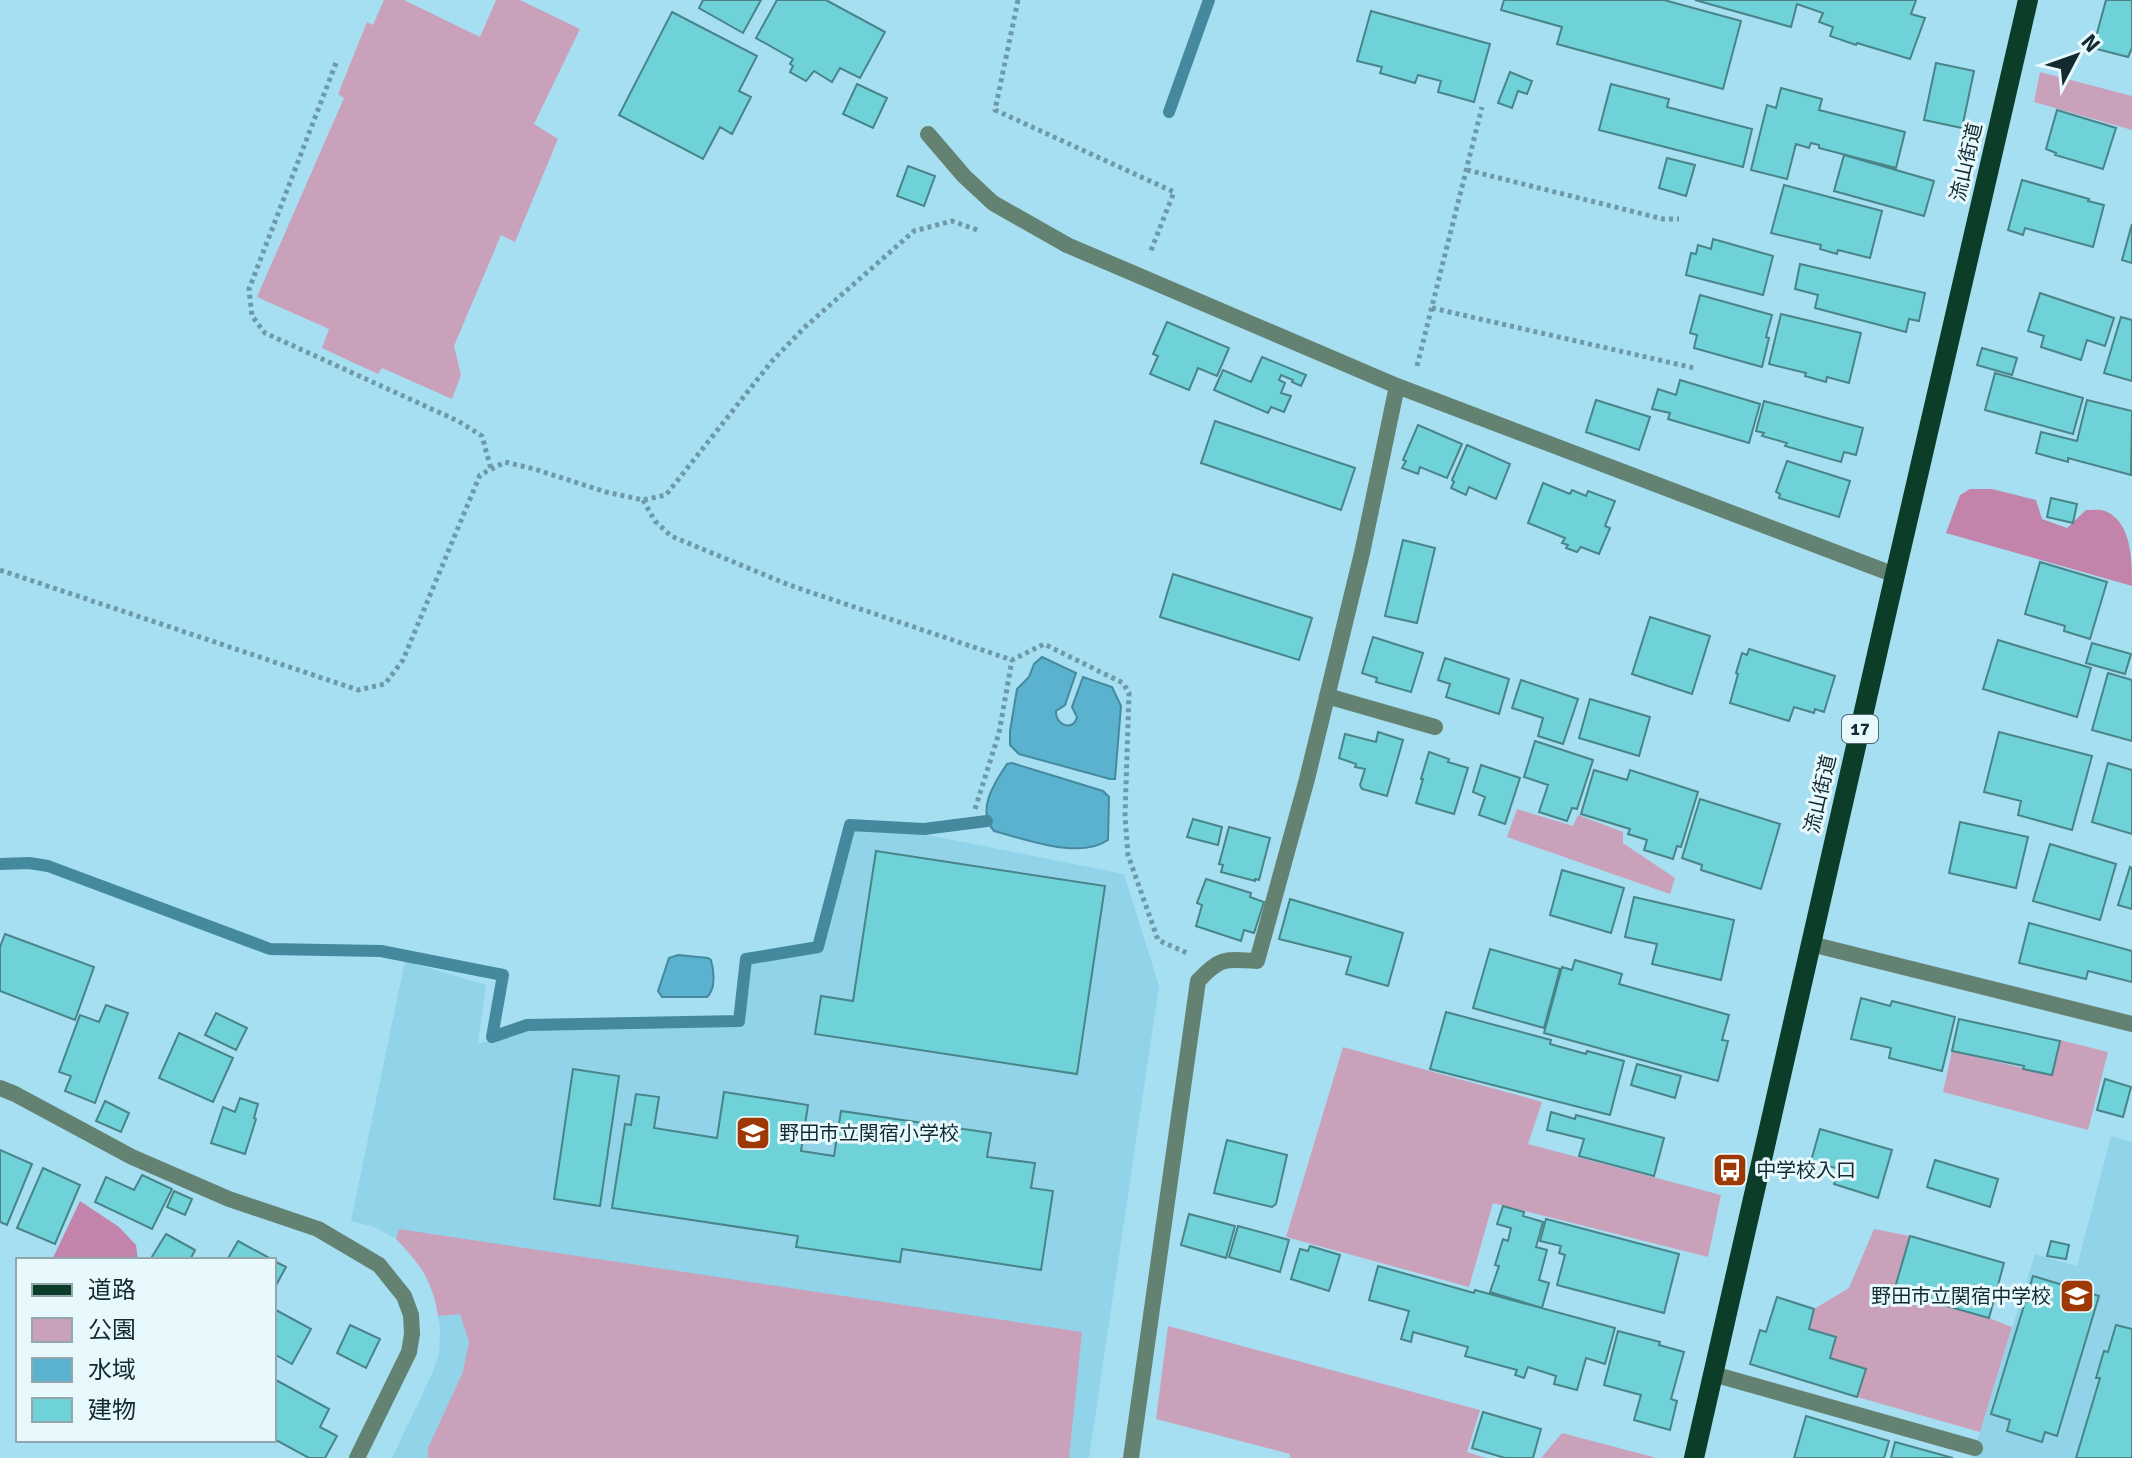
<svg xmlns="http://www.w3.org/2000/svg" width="2132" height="1458" font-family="Signika,'Noto Sans JP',sans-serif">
  <rect width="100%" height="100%" fill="#a7dff2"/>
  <path fill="#91d3e8" d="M855,829L918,833L1124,874L1159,986L1089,1458H392L432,1374L439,1354L440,1329L436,1303L424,1270L396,1239L374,1227L351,1221L405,961L486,985L478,1044L528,1029L742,1027L749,961L820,950Z
    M2111,1136L2132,1142V1458H1972L2035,1254L2077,1266Z"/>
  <path fill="#caa1ba" d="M384,0H404L480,37L496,0H520L580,29L534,124L558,139L515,242L501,235L454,346L461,375L452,399L382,368L378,374L322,348L329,329L257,297L344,98L338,94L367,22L373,25Z
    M2040,72L2132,96V130L2034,102Z
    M1517,809L1573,826L1578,815L1623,832V843L1675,878L1670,894L1507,837Z
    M2060,1040L2108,1052L2088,1130L1943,1092L1952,1051L2052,1075Z
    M1343,1047L1542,1102L1528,1144L1721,1195L1708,1257L1493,1203L1469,1287L1286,1237Z
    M399,1229L1082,1332L1069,1458H428V1448L463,1372L469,1342L460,1314L438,1316C433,1281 420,1264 396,1239Z
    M1874,1229L1910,1236L1895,1290L1989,1318L2012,1327L1980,1432L1857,1397L1865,1369L1830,1358L1836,1337L1809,1329L1814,1309L1849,1288Z
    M1168,1326L1480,1410L1467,1452L1486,1458H1290V1454L1156,1419Z
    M1562,1433L1653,1457L1654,1458H1541Z"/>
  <path fill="#c384ac" d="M1970,489H1992L2036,500L2042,519L2067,528L2086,510C2091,510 2100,509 2105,511C2132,522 2132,560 2132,586L1946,533L1960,495Z
    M80,1201L119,1227L136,1245L138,1260H52Z"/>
  <path fill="#5bb2ce" stroke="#45899f" stroke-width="2" d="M1042,657L1076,673L1065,705L1056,711C1055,725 1073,732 1077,717L1072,707L1083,677L1112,687L1121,706L1115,779H1110L1019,754L1010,745V731L1017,689L1029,677L1034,664Z
    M1012,763L1103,791L1109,797L1108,840C1080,860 1025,839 994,831C976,811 994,783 1007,764Z
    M678,955L708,958L711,960C714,971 716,989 707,997H662L658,991L669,958Z"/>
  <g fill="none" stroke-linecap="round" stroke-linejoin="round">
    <path stroke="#45899f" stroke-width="12" d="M1169,112L1209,0
      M0,864L29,863L48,866L270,949L381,951L503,975L492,1037L527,1025L739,1021L746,959L818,947L850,825L924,829L987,821"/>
  </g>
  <path fill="#6fd2d9" stroke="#488488" stroke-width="2" d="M703,0H761L743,33L699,8Z
    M777,0H826L885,32L860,78L840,68L832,82L814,71L806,81L790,72L793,66L790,64L793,59L756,38Z
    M1504,0H1664L1741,21L1723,89L1557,44L1562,27L1501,10Z
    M1695,0H1916L1911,14L1925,18L1910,59L1857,43L1856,45L1830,36L1833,27L1819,22L1823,13L1797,4L1791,27Z
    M2106,0H2132V48L2128,57L2093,48Z
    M1371,11L1490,44L1474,102L1438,92L1441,81L1418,75L1415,83L1380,73L1382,67L1357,61Z
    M672,12L757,56L739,91L751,97L732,134L720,127L703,159L619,115Z
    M1936,63L1974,71L1962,128L1924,120Z
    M1510,72L1532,81L1527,94L1518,91L1512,108L1498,103Z
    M857,84L887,98L873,128L843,114Z
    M1611,84L1669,99L1667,107L1752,129L1743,167L1599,130Z
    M1781,88L1822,99L1819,110L1905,132L1896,168L1819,148V145L1811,143L1809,148L1796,144L1787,179L1751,170L1767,105L1776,108Z
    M2057,110L2116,128L2103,169L2055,155L2056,153L2046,149Z
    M1844,155L1934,181L1924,216L1834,191Z
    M1667,158L1695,165L1686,196L1659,188Z
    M908,166L935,176L924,206L897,196Z
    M2022,180L2089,199L2088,201L2104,205L2093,247L2025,228L2023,235L2008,230Z
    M1784,185L1882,211L1870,258L1838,250L1837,254L1820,249L1821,245L1771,233Z
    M2132,224V263L2122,260Z
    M1713,239L1773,256L1763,295L1686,275L1691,253L1696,254L1698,245L1711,249Z
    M1800,264L1925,293L1919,321L1909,319L1906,332L1815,308L1818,295L1795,289Z
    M2040,293L2114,318L2105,346L2087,340L2081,360L2041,347L2044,336L2028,331Z
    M1700,295L1772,315L1766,337L1769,338L1762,367L1694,348L1697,335L1690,333Z
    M1781,314L1861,333L1849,383L1827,377L1826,382L1805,376L1806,373L1769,364Z
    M2121,317L2132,320V381L2104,373Z
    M1167,322L1229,348L1217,376L1198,368L1189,390L1150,374L1158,356L1153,354Z
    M1982,348L2017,358L2012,375L1977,365Z
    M1262,357L1306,375L1301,386L1292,382L1293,380L1281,375L1279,380L1285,383L1281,393L1291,396L1284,412L1271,407L1268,413L1214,390L1223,370L1251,382Z
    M1995,373L2083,398L2073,434L1985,410Z
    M1680,380L1760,404L1749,443L1668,419L1670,413L1652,409L1658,389L1676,395Z
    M1596,400L1650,417L1639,450L1586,432Z
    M2087,400L2132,411L2131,475L2068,458V462L2036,453L2041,432L2077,441Z
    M1764,401L1863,428L1856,455L1844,452L1841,462L1785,446L1787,443L1762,436L1764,433L1756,431Z
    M1215,421L1355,468L1341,510L1201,463Z
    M1418,425L1462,444L1447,478L1420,467L1418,474L1402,468L1406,461L1403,460Z
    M1467,445L1510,464L1496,499L1469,487L1466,495L1451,488L1454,482L1452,480Z
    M1787,461L1850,481L1839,517L1779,498L1780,494L1776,492Z
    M1543,483L1570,494L1572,490L1586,496L1588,491L1615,501L1605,526L1610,528L1599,554L1581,547L1577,552L1566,548L1568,545L1562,543L1565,538L1528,523Z
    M2051,498L2077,504L2073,523L2047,517Z
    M1403,540L1435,548L1417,623L1385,616Z
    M2040,562L2107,582L2090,639L2064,631L2065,626L2025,614Z
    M1173,574L1312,618L1299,660L1160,617Z
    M1650,617L1710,636L1692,694L1632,674Z
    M1373,637L1423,653L1411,692L1376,682L1377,678L1362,673Z
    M1998,640L2091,668L2077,717L1983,689Z
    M2092,643L2131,654L2125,674L2086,663Z
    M1749,649L1835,676L1824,712L1815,709L1814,713L1794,707L1789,721L1730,703L1738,674L1736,673L1742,653L1747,655Z
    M1445,658L1509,679L1499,714L1446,697L1450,684L1438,680Z
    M2108,673L2132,680V741L2092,730Z
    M1521,680L1578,699L1563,744L1538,736L1543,718L1512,708Z
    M1590,699L1650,717L1639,756L1579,738Z
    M1378,732L1403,740L1387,796L1362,789L1360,785L1365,769L1355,767L1356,764L1339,758L1345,734L1376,742Z
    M1999,732L2092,756L2072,830L2018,815L2021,801L1984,792Z
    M1535,741L1593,760L1577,809L1572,808L1567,821L1539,812L1548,785L1524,777Z
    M1429,752L1449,759L1448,762L1468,768L1454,814L1416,803L1423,779H1421Z
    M2108,763L2132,770V834L2092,822Z
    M1481,765L1520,778L1505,824L1479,815L1485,797L1473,792Z
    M1594,770L1627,780L1630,770L1698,792L1681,847L1677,846L1673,859L1644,850L1647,840L1628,834L1630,829L1581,814Z
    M1700,799L1780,824L1761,889L1701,870L1702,865L1682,858Z
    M1193,819L1222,827L1218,845L1187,837Z
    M1960,822L2028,837L2016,888L1949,873Z
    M1229,827L1270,838L1259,880L1255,879V881L1221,872L1223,865L1219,864Z
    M2050,844L2116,864L2100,920L2033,901Z
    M876,851L1105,886L1077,1074L815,1034L821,996L853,1001Z
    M2130,867L2132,868V909L2118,905Z
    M1562,870L1624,888L1611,933L1550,915Z
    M1206,879L1251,893L1250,897L1264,902L1254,933L1244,930L1241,941L1196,926L1202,905L1197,903Z
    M1634,897L1734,920L1721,980L1652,964L1657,944L1625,937Z
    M1290,899L1403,933L1388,986L1346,974L1351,957L1279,939Z
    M2029,923L2132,951V982L2088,971L2086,979L2019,963Z
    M5,934L94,967L75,1020L0,991V947Z
    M1490,949L1560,969L1544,1028L1473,1008Z
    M1575,960L1622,974L1619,984L1729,1015L1722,1040L1728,1041L1718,1081L1544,1033L1562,967L1572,970Z
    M1861,998L1890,1006L1892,1001L1955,1017L1942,1071L1889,1058L1891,1048L1851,1039Z
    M106,1005L128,1013L95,1103L65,1091L71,1076L59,1072L80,1015L99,1022Z
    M1446,1012L1551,1040L1550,1044L1586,1054L1587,1051L1624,1061L1610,1115L1430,1069Z
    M216,1013L247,1028L236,1050L205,1035Z
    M1959,1019L2060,1041L2052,1075L2023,1069L2024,1066L1952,1051Z
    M179,1033L233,1058L213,1102L159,1078Z
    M1637,1064L1681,1076L1675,1098L1631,1085Z
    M573,1069L619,1076L600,1206L554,1199Z
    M2105,1079L2131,1087L2123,1117L2097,1110Z
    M724,1092L808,1105L801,1151L834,1156L841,1111L991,1133L987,1157L1035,1163L1031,1188L1053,1191L1041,1270L902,1249L900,1262L796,1247L798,1236L612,1208L625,1124L631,1125L636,1094L659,1097L654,1128L717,1138Z
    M240,1098L258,1104L254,1118L256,1119L245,1154L211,1143L223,1107L235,1112Z
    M105,1101L129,1113L121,1132L96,1121Z
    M1551,1112L1575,1119L1576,1115L1664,1138L1654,1176L1579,1156L1584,1139L1547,1130Z
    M1820,1129L1892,1150L1878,1198L1834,1184L1839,1169L1811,1161Z
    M1227,1140L1287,1155L1276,1204L1272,1207L1214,1193Z
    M0,1150L32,1164L7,1225L0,1222Z
    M1935,1160L1998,1179L1990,1207L1927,1187Z
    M43,1168L80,1185L55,1244L17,1228Z
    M142,1175L172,1189L152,1229L95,1202L106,1177L134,1190Z
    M174,1191L192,1199L185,1215L167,1207Z
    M1503,1206L1524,1212L1523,1216L1543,1222L1536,1247L1547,1250L1539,1280L1549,1283L1542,1308L1490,1292L1499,1266L1495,1265L1503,1239L1508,1241L1511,1228L1497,1224Z
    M1189,1214L1235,1226L1226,1258L1181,1245Z
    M1546,1219L1679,1254L1664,1313L1557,1285L1565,1255L1559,1253L1561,1246L1540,1241Z
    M1238,1226L1289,1240L1280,1272L1229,1257Z
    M166,1234L195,1250L190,1260H150Z
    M1910,1236L2004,1263L1989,1318L1894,1291Z
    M238,1241L273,1260H227Z
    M2051,1241L2069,1245L2066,1259L2047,1256Z
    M1310,1246L1340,1255L1329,1291L1291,1279L1300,1249L1308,1251Z
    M274,1261L286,1267L274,1289Z
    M1378,1266L1474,1293L1475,1290L1615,1328L1605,1364L1586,1358L1577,1390L1554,1384L1556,1376L1528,1367L1524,1378L1515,1375L1517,1370L1465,1356L1468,1347L1413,1332L1411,1342L1401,1339L1409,1311L1369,1300Z
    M2033,1276L2099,1296L2057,1436L2045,1432L2042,1442L2007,1431L2010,1420L1991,1414Z
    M1777,1297L1814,1309L1809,1329L1836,1337L1830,1358L1866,1369L1857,1397L1750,1364L1760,1330L1766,1332Z
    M274,1309L311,1329L292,1364L274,1354Z
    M350,1325L380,1339L366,1368L337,1353Z
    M2116,1325L2132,1329V1458H2076L2100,1378H2096L2104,1351L2108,1352Z
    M1618,1331L1660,1342L1659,1345L1684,1352L1671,1399L1677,1401L1670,1430L1634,1420L1641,1395L1604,1385Z
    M274,1379L329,1409L320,1427L337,1436L325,1458H309L274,1439Z
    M1483,1412L1541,1429L1533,1458H1505L1472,1448Z
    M1806,1416L1889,1441L1884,1458H1794Z
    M1895,1442L1953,1458H1891Z"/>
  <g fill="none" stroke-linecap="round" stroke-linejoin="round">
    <path stroke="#6e9aa8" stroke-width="5" stroke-dasharray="4 4" stroke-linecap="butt" d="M1018,0L995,110L1174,192L1150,253
      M336,63L249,289L252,316L265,333L458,421L482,436L491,469
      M1467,170L1663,219H1679
      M1432,308L1694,368
      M1417,366L1482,107
      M643,500L655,521L671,536L789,585L1012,660L1044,644L1123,683L1129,693L1125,816L1128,855L1158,940L1187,953
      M0,570L358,690L385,684L403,660L480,475L505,462L534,469L606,492L643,500L666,495L772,361L805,327L914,231L952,221L980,231
      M975,809L999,733L1012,660"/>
    <path stroke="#648272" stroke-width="16" d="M928,134L964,176L993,203L1067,245
      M1327,696L1435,727"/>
    <path stroke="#648272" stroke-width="16" d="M1067,245L1397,386L1895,575
      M0,1088L15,1094L132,1157L229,1199L318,1229L379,1265L404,1296L411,1315L412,1334L409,1352L357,1458
      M1713,1374L1975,1448
      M1131,1458L1198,981C1220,957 1225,959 1257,961L1307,779L1362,553L1397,386"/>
    <path stroke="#648272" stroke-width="16" d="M1811,944L2132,1024"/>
    <path stroke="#0b3d28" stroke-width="20" d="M1694,1458L1895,575L2028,0"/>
  </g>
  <defs>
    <g id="school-square" transform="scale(1.8)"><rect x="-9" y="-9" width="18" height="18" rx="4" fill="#9e3906" stroke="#e8f9fe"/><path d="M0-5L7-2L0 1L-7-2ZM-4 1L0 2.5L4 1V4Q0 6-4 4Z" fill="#fff"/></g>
    <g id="bus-square" transform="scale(1.8)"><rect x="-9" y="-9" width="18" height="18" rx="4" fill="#9e3906" stroke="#e8f9fe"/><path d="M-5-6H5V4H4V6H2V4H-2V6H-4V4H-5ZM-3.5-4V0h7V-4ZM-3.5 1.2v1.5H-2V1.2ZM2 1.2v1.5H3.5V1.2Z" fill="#fff"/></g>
  </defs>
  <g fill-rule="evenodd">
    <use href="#school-square" x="753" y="1133"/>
    <use href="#bus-square" x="1730" y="1170"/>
    <use href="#school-square" x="2077" y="1296"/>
  </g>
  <g text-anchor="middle" stroke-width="6" stroke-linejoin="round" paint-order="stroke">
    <rect fill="#e8f9fe" stroke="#53686e" stroke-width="2" x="1842" y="715" width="36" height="28" rx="6"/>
    <g font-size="18" font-weight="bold" fill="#132a31">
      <text x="1860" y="735">17</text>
    </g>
    <g font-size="20" fill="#132a31" stroke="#e8f9fe">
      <text transform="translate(1966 162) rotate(-77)" y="7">流山街道</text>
      <text transform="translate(1820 794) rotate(-77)" y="7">流山街道</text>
    </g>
    <g font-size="20" fill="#132a31" stroke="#e8f9fe" text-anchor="start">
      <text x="779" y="1140">野田市立関宿小学校</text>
      <text x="1756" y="1177">中学校入口</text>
      <text x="2051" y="1303" text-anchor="end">野田市立関宿中学校</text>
    </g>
  </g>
  <rect x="16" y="1258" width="260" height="184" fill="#e8f9fe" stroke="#93a6ac" stroke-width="2"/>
  <rect x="32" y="1284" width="40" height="12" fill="#0b3d28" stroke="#93a6ac" stroke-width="2"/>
  <text x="88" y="1298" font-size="24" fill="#132a31">道路</text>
  <rect x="32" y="1318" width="40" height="24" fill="#caa1ba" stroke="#93a6ac" stroke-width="2"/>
  <text x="88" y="1338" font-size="24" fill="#132a31">公園</text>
  <rect x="32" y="1358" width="40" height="24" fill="#5bb2ce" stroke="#93a6ac" stroke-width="2"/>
  <text x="88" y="1378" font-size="24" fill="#132a31">水域</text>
  <rect x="32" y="1398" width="40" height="24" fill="#6fd2d9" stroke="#93a6ac" stroke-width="2"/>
  <text x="88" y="1418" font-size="24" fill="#132a31">建物</text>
  <g transform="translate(2076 56) rotate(49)" stroke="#e8f9fe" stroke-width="6" paint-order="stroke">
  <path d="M0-6L14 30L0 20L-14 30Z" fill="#132a31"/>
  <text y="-12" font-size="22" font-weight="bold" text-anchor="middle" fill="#132a31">N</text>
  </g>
</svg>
